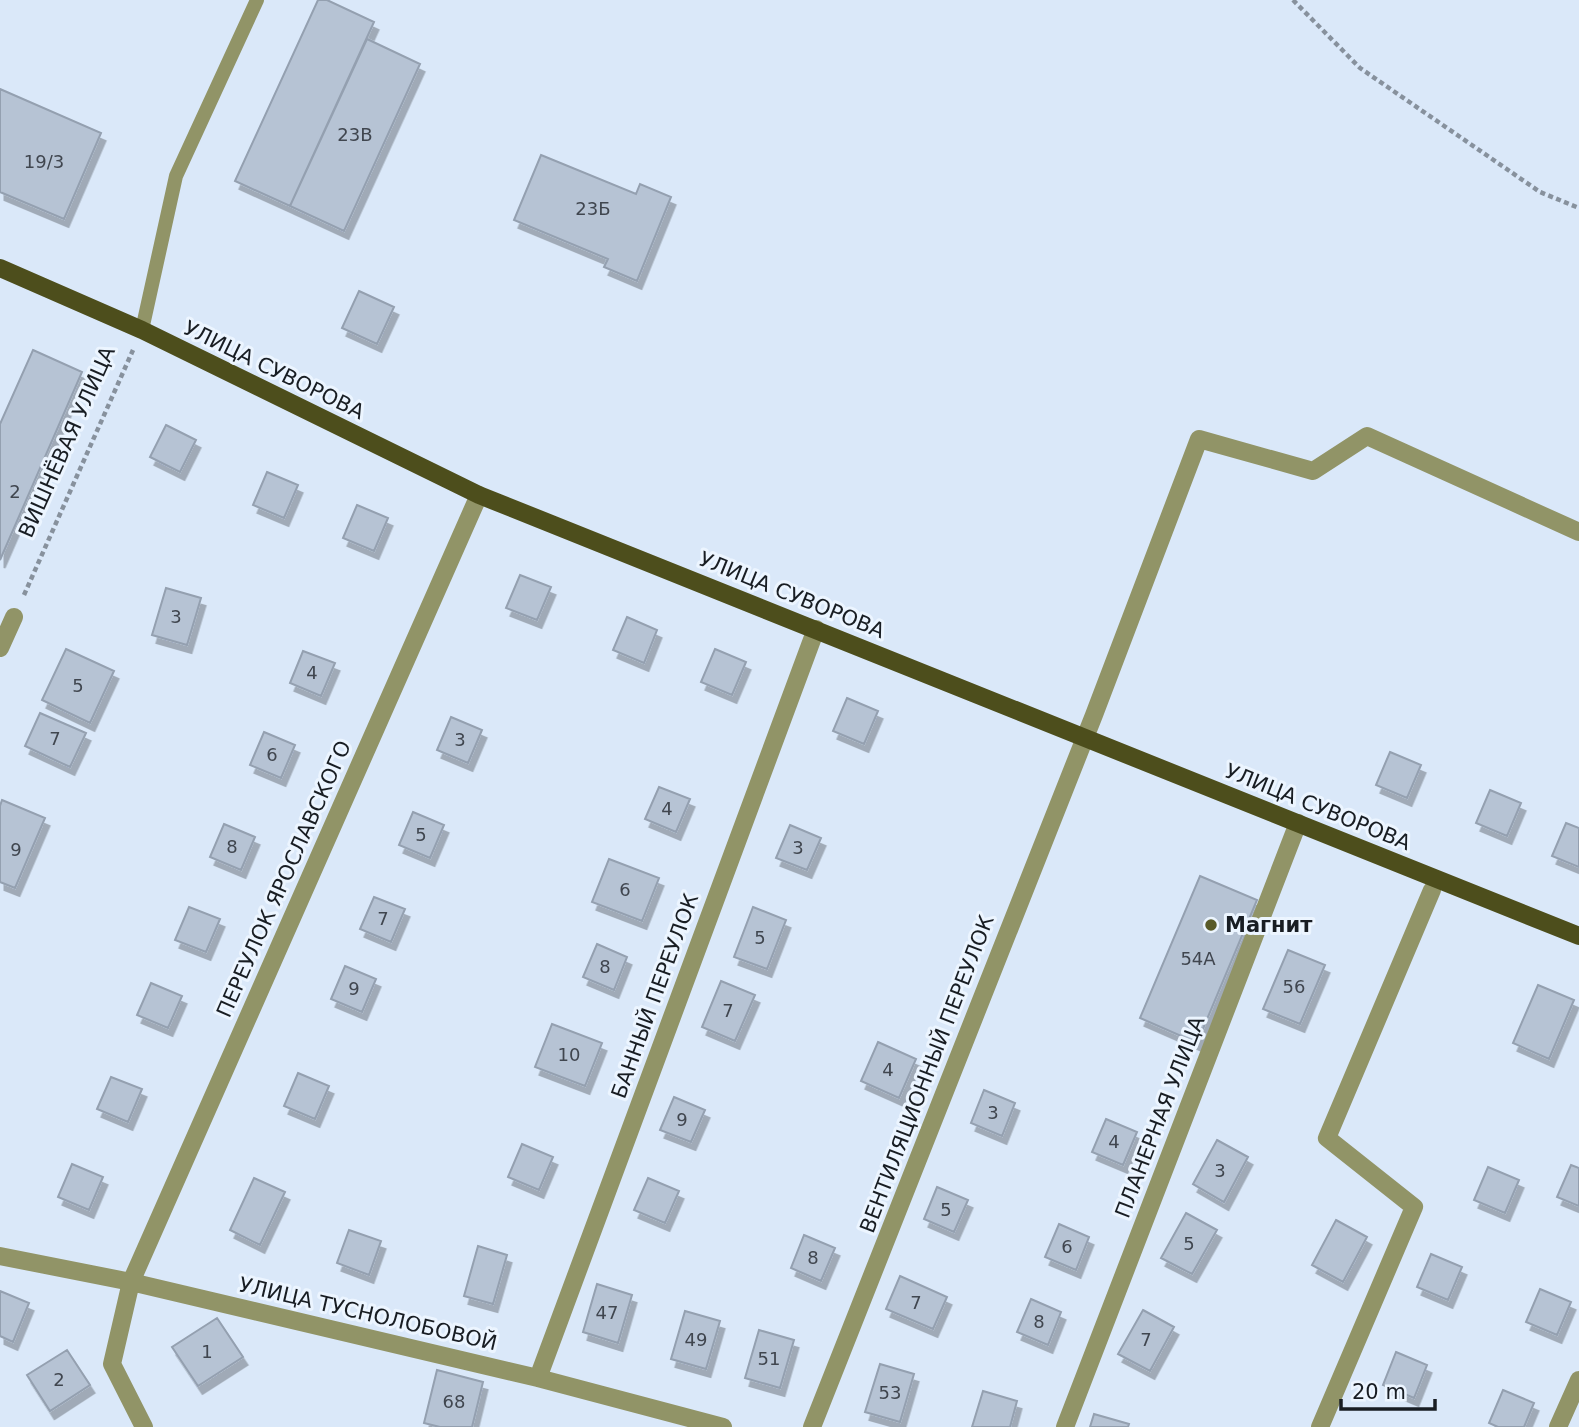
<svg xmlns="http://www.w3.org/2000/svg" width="1579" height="1427" font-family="'DejaVu Sans',sans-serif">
  <defs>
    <filter id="shadow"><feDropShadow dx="4.5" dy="8" stdDeviation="0" flood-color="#0004"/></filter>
  </defs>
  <rect width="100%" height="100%" fill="#dae8f9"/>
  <path fill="#b6c3d4" stroke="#94a0b0" stroke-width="2" filter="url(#shadow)" d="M318,0H327L374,22L290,206L235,181Z
    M367,39L420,64L344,231L290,206Z
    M0,89L101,133L64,219L0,192Z
    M541,155L636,194L640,184L671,197L637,281L604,267L608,259L514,220Z
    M359,291L394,307L377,344L342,328Z
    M33,350L82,372L0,560V424Z
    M166,425L196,440L180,472L150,457Z
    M267,472L298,485L284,518L253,505Z
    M357,505L388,518L374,551L343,538Z
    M520,575L551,587L537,620L506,608Z
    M166,588L201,598L187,645L152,635Z
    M627,617L657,630L644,663L613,650Z
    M66,649L114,671L90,723L42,700Z
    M715,649L746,662L732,695L701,682Z
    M303,651L335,663L321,696L290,683Z
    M847,698L878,711L864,744L833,731Z
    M40,713L86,733L70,767L25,746Z
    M451,717L482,730L468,763L437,750Z
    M264,732L295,745L281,778L250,765Z
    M1390,752L1421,765L1407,798L1376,785Z
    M659,787L690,799L676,832L645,819Z
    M1490,790L1521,803L1507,836L1476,823Z
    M2,800L45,818L15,888L0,882V806Z
    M413,812L444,825L430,858L399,845Z
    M1566,823L1579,828V867L1552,856Z
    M224,824L255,837L241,870L210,857Z
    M790,825L821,838L807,870L776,858Z
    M609,859L659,878L642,921L592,902Z
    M1200,876L1257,900L1197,1043L1140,1018Z
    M374,897L405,909L391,942L360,929Z
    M189,907L220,919L206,952L175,940Z
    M753,907L786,920L767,969L734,957Z
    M597,944L627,957L614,990L583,977Z
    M1288,950L1325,965L1300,1024L1263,1009Z
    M345,966L376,979L362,1012L331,999Z
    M721,981L755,995L735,1041L702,1027Z
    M151,983L182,996L168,1028L137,1015Z
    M1538,985L1574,1000L1549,1059L1513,1043Z
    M552,1024L602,1043L585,1086L535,1067Z
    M878,1042L916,1059L899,1098L861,1081Z
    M298,1073L329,1086L315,1119L284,1106Z
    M111,1077L142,1089L128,1122L97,1109Z
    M984,1090L1015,1103L1002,1136L971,1123Z
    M674,1097L705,1110L691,1142L660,1130Z
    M1106,1119L1137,1132L1123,1165L1092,1152Z
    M1217,1140L1248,1157L1224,1202L1193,1184Z
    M522,1144L553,1157L539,1190L508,1177Z
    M72,1164L103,1177L89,1210L58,1197Z
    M1571,1165L1579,1168V1206L1557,1197Z
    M1488,1167L1519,1180L1505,1213L1474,1200Z
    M254,1178L285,1192L260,1245L230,1230Z
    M648,1178L679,1191L665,1223L634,1210Z
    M937,1187L968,1200L954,1232L924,1219Z
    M1186,1213L1217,1230L1192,1274L1161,1258Z
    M1336,1220L1367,1237L1343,1282L1312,1265Z
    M1059,1224L1089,1237L1076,1270L1045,1257Z
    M349,1230L381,1241L369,1275L337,1263Z
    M804,1235L835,1248L821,1281L791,1268Z
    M478,1246L507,1255L493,1304L464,1296Z
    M1431,1254L1462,1267L1448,1300L1417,1287Z
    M900,1276L947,1297L933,1329L886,1309Z
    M597,1284L632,1295L618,1343L583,1332Z
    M1540,1289L1571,1302L1557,1335L1526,1322Z
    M0,1291L29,1303L13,1342L0,1336Z
    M1031,1299L1061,1312L1048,1345L1017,1332Z
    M1143,1310L1174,1327L1150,1371L1118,1354Z
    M685,1311L720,1321L706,1369L671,1359Z
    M217,1318L243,1357L198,1386L172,1347Z
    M759,1330L794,1340L780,1388L745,1378Z
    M67,1350L90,1385L50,1411L27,1375Z
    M1396,1352L1427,1365L1414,1398L1383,1385Z
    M880,1364L914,1374L900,1422L865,1412Z
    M437,1370L483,1382L472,1427H440L424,1423Z
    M1503,1390L1534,1403L1524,1427H1498L1489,1423Z
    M983,1391L1017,1401L1010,1427H972Z
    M1094,1414L1129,1424L1128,1427H1090Z"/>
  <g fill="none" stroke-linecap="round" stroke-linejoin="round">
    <path stroke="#87919d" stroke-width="4.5" stroke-dasharray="5 3.5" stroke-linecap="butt" d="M1293,0L1360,68L1540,192L1579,208
      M24,595L133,350"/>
    <path stroke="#919467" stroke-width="14" d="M142,330L176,176L257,0"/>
    <path stroke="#919467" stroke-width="18" d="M0,648L14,617
      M0,1256L131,1282L538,1378L723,1427
      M538,1378L816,629
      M144,1427L112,1364L131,1282L479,495
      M812,1427L1094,715L1199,439L1313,471L1367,436L1579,532
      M1065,1427L1298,823
      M1320,1427L1414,1207L1327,1138L1432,890
      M1558,1427L1579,1380"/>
    <path stroke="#4d4e1c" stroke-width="18" d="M0,268L142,330L479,495L1579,936"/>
  </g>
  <circle fill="#585a28" stroke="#ecf5ff" stroke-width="2.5" cx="1211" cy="925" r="7"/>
  <g text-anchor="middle" stroke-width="6" stroke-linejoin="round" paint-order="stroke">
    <g font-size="18" fill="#40464f">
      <text x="355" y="141">23В</text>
      <text x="44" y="168">19/3</text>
      <text x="593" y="215">23Б</text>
      <text x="15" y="498">2</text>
      <text x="176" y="623">3</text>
      <text x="312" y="679">4</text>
      <text x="78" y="692">5</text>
      <text x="55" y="745">7</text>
      <text x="460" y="746">3</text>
      <text x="272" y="761">6</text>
      <text x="667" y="815">4</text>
      <text x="421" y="841">5</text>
      <text x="232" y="853">8</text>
      <text x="798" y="854">3</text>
      <text x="16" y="856">9</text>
      <text x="625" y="896">6</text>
      <text x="383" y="925">7</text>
      <text x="760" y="944">5</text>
      <text x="1198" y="965">54А</text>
      <text x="605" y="973">8</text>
      <text x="1294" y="993">56</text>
      <text x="354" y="995">9</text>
      <text x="728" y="1017">7</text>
      <text x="569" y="1061">10</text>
      <text x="888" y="1076">4</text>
      <text x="993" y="1119">3</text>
      <text x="682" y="1126">9</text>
      <text x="1114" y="1148">4</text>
      <text x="1220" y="1177">3</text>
      <text x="946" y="1216">5</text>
      <text x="1189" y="1250">5</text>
      <text x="1067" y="1253">6</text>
      <text x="813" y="1264">8</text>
      <text x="916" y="1309">7</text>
      <text x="607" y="1319">47</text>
      <text x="1039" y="1328">8</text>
      <text x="696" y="1346">49</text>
      <text x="1146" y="1346">7</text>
      <text x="207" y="1358">1</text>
      <text x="769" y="1365">51</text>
      <text x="59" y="1386">2</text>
      <text x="890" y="1399">53</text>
      <text x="454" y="1408">68</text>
    </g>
    <g font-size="21" fill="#181d23" stroke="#ecf5ff">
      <text transform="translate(274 370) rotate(26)" y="7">УЛИЦА СУВОРОВА</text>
      <text transform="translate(67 442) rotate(-66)" y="7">ВИШНЁВАЯ УЛИЦА</text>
      <text transform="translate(792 595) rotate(22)" y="7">УЛИЦА СУВОРОВА</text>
      <text transform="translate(1318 807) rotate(22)" y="7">УЛИЦА СУВОРОВА</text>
      <text transform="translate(284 879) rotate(-66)" y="7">ПЕРЕУЛОК ЯРОСЛАВСКОГО</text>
      <text transform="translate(655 996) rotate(-70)" y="7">БАННЫЙ ПЕРЕУЛОК</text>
      <text transform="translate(927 1074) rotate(-69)" y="7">ВЕНТИЛЯЦИОННЫЙ ПЕРЕУЛОК</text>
      <text transform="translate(1160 1117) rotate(-69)" y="7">ПЛАНЕРНАЯ УЛИЦА</text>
      <text transform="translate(368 1314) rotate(13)" y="7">УЛИЦА ТУСНОЛОБОВОЙ</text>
    </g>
    <g font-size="21" font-weight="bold" fill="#181d23" stroke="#ecf5ff" text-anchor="start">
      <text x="1225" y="932">Магнит</text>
    </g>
  </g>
  <path d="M1341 1399v10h94v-10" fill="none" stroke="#181d23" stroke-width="3.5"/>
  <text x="1352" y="1399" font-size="21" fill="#181d23" stroke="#ecf5ff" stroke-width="5" paint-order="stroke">20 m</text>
</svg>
